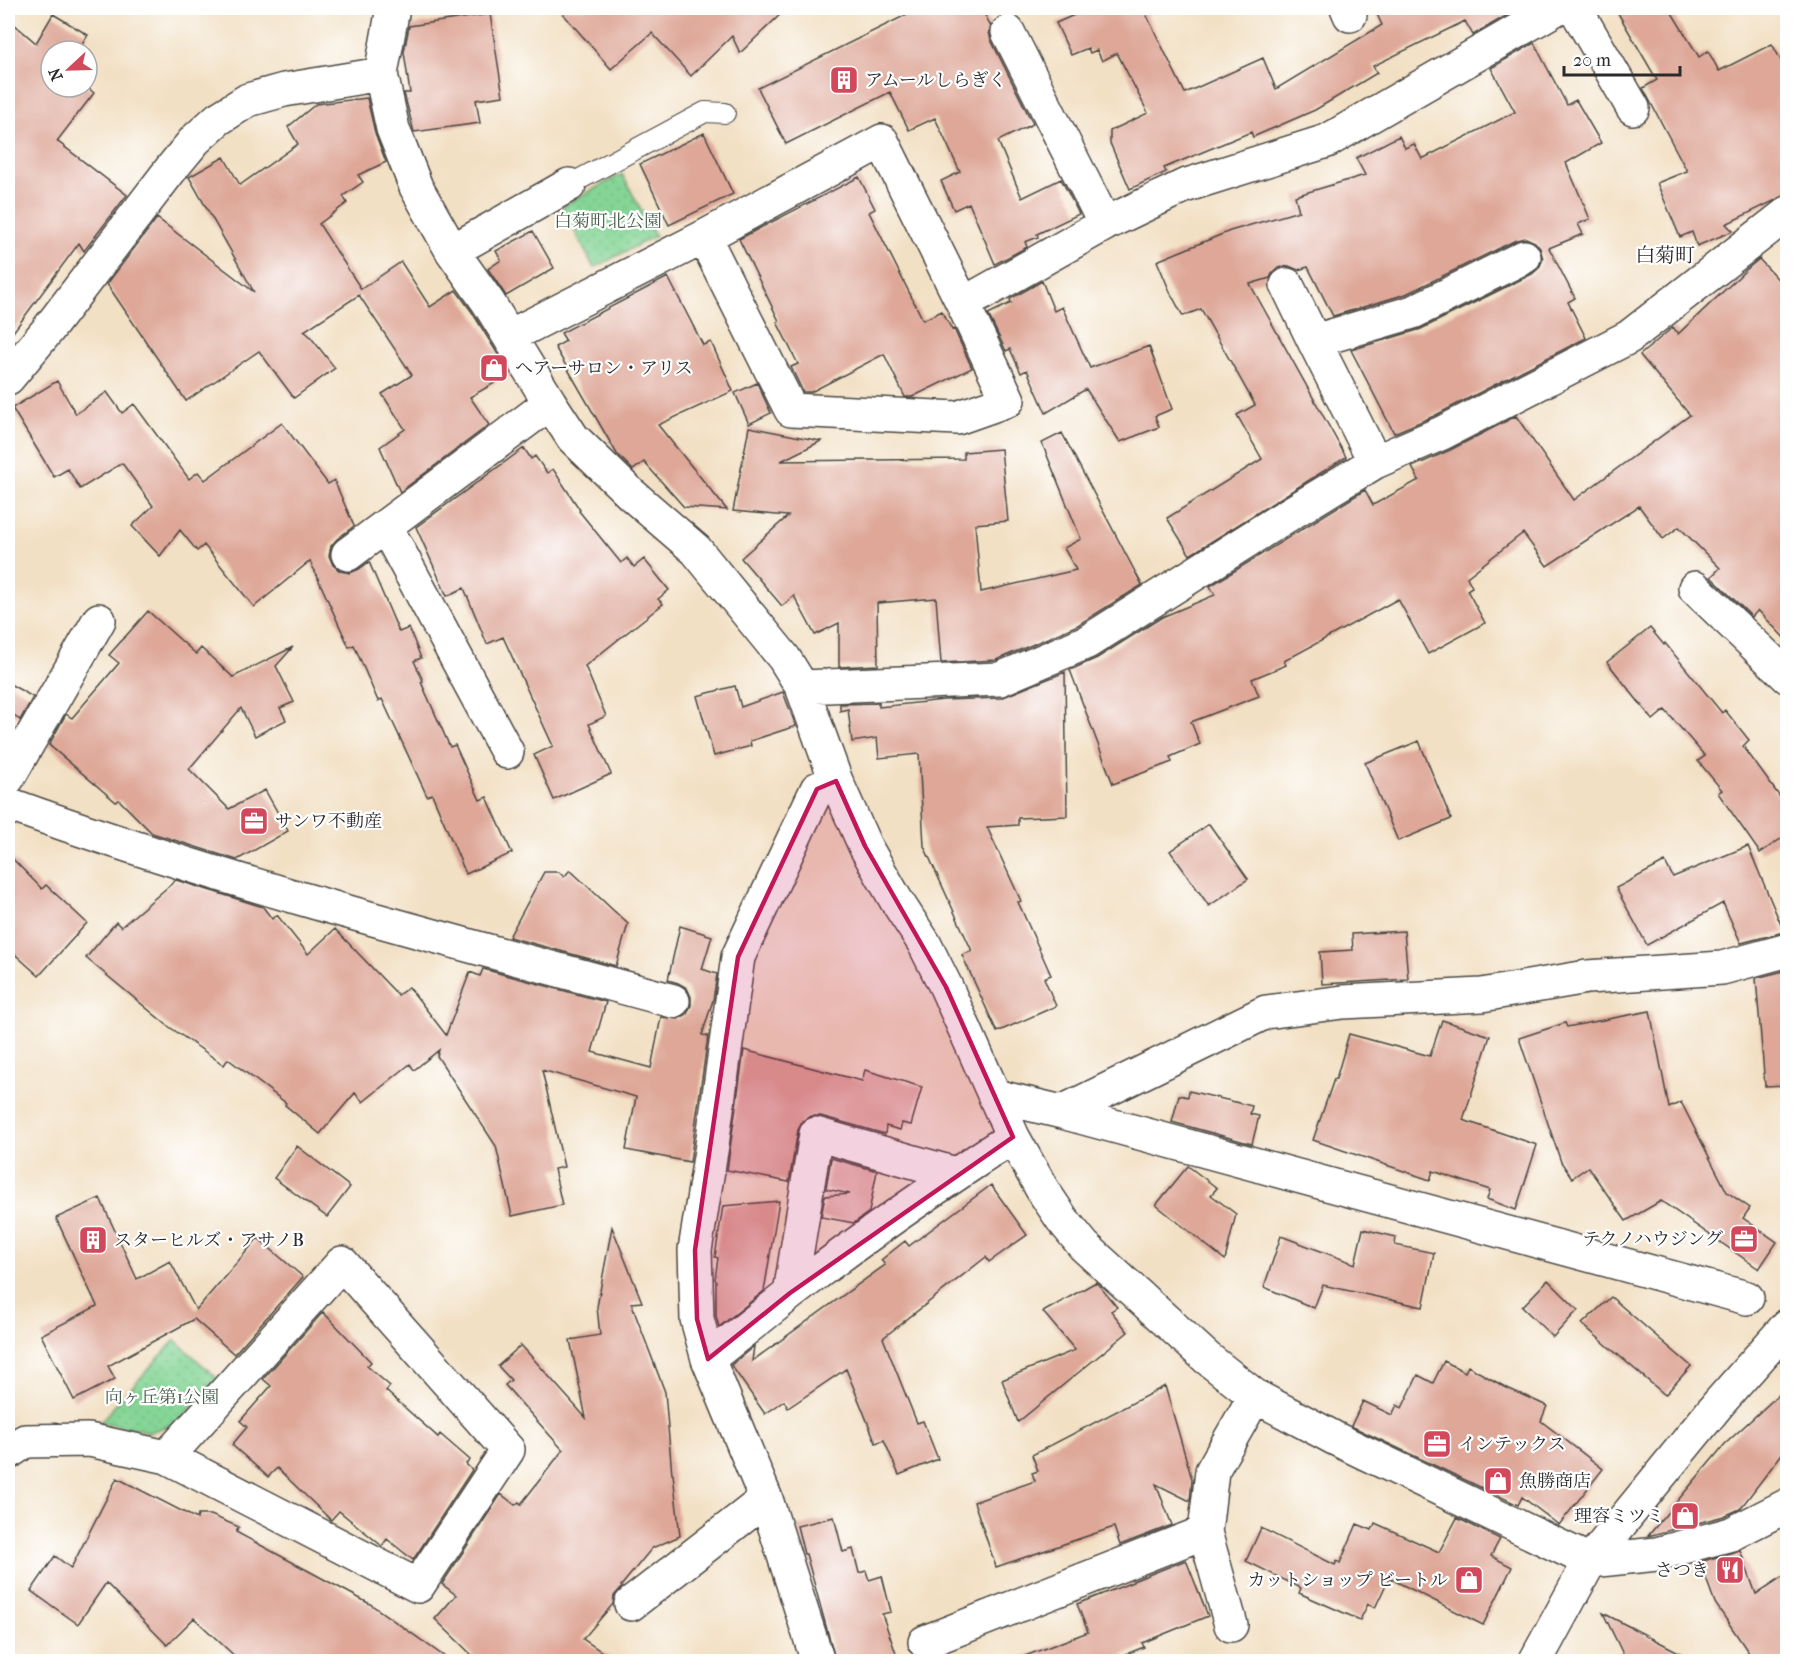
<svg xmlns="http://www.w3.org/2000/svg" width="1795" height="1669" font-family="'IM FELL French Canon','Noto Serif JP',serif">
  <defs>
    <pattern id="park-dots" width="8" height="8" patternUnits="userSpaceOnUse" patternTransform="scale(1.5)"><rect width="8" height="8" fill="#85d596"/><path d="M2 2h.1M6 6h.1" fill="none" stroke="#73b781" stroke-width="1.8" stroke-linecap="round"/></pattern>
  </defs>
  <rect width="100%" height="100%" fill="#fff"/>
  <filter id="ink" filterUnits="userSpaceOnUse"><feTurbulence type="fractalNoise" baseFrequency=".0167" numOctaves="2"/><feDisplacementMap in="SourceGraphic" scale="12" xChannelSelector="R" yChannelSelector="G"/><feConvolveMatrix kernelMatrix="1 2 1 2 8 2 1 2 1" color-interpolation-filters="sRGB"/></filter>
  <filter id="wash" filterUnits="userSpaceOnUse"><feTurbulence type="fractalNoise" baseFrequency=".008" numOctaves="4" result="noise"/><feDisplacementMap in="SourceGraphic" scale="24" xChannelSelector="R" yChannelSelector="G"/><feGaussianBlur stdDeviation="1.35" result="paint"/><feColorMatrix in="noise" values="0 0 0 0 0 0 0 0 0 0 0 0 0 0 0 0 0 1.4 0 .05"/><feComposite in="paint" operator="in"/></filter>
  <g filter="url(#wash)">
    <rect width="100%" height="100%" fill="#f2e0c4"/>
    <path fill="url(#park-dots)" stroke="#588060" stroke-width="1.5" d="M622,174L655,236L594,268L562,206Z
      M175,1340L217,1378L179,1422L150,1432L100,1422Z"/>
    <g id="blocks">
      <path fill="#dea798" d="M558,8H787L740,53L732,36L691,76L652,33L611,69Z
        M920,8H981L991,26L989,32L991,40L1033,124L998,141L1022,198L1061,179L1079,214L1037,234L1038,237L1025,242L1027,247L995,264L969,203L954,210L941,181L960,172L935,118L909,130L890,92L786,144L758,88Z
        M1090,8H1143L1185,93L1263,58L1276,89L1382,25L1374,8H1514L1516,10L1473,35L1465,21L1373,66L1377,73L1315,110L1253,137L1251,132L1164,168L1166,172L1130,189L1110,143V131L1148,113L1117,53L1102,61L1097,50L1090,53L1088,48L1071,55L1056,23Z
        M1615,8H1669L1699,57L1708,51L1719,71L1772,44L1788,73V194L1726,224L1733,231L1697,246L1692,232L1680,237L1657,183L1687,171L1643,88L1657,80Z
        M53,14L88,35L78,51H51V87H87L94,93L57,141L127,195L84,251L79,243L8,339V19L36,43Z
        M490,14L503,96L476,100L480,123L414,132L404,93H410L404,52L409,26Z
        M1534,43L1567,105L1576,100L1601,143L1566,163L1590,219L1578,224L1583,234L1549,248L1575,298L1568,302L1586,338L1434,416L1394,433L1351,350L1421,329L1532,274L1539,268L1543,259L1540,248L1535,242L1526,238L1516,240L1406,294L1333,316L1308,267L1298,270L1289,266L1278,268L1272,274L1270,278L1250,284L1346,457L1190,555L1167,518L1262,459L1237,415L1255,405L1201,309L1183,316L1171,294L1157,261L1230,231L1299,211L1295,196L1365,175L1356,158L1399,136L1405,148L1414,144L1422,159L1515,112L1491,68Z
        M367,98L375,133L386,162L358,175L363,182L343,196L347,203L319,224L361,289L401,262L430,307L456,290L472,312L510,374L470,397L489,425L400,492L380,447L405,429L382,394L412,375L359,295L304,331L309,335L335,368L294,398L259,351L186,401L107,284L157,218L254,292L189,177L224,157L240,185L298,144L288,127L316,104Z
        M704,133L733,194L669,225L640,164Z
        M859,177L875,209L869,212L923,320L942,311L952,330L954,329L972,368L912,397H905L884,354L811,392H803L791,367L798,364L777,322L779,321L739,239Z
        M533,231L554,268L506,296L488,269L501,260L496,251Z
        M1759,259L1788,290V642L1758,610L1752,617L1711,577L1720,568L1679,527L1663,539L1639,506L1547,566L1523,533L1467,577L1472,587L1467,590L1485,623L1428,654L1398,599L1284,661L1286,665L1252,679L1259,696L1191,722L1200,744L1170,757L1172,762L1113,784L1070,670L1097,658L1162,617L1215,595L1210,586L1365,490L1373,505L1419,480L1412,467L1450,450L1516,416L1574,500L1690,415L1640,355L1673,327L1678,334L1746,270Z
        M668,277L703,345L711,342L733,391L658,425L727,510L684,507L644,462L633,470L617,454L555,347L566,341L561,333Z
        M1042,281L1054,311L1062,307L1090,368L1149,346L1172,409L1155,416L1159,427L1120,442L1086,389L1046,413L1027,370L1021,373L1010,349L1006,351L988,314L1011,303L1010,299Z
        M57,381L76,414L107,392L122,413L134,404L189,479L198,472L205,480L282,423L328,484L334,480L354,526L337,539L331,546L329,556L333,565L340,571L350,573L359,569L369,562L399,632L409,628L421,658L414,661L423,681L421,682L450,747L455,745L480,800L487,797L512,853L466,874L432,794L427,796L382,699L378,701L354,645L349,647L310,561L254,607L204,545L197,551L180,530L160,556L132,526L153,506L122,463L80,489L68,469L54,477L12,408Z
        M757,383L771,413L749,424L735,393Z
        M749,427L821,441L781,461L964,459V452L1001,449L1008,521L975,524L981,592L1076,570L1064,548L1081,539L1042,443L1062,433L1142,585L1078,625L996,660L941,663L936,598L877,603L878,665L839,667V623L815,635L794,596L782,606L741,558L788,516L733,511Z
        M524,448L531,459L535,456L547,473L553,469L580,510L579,511L621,563L627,558L634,567L644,559L669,590L658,599L663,604L585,666L606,716L589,724L611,774L554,800L534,755L553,746L503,637L487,644L464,588L447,596L416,527Z
        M148,611L196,654L201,648L233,677L293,647L276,666L294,702L280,708L286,720L255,736L241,708L189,769L229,809L265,790L288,831L237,860L152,833L119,800L116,802L49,745L66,714L72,718L119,663L109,655Z
        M1650,628L1664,645L1665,643L1722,713L1725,710L1749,740L1743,746L1788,808V834L1760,853L1718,793L1722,790L1698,761L1705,756L1665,710L1653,720L1607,662Z
        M1065,672L1067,816L1018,818V825L987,827L1021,901L1018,902L1051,975L1044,978L1056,1006L997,1032L962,955L972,951L924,846L919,754L879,758L877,738L852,742L848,709L840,711V704L879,703V707L944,700L1001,698Z
        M8,683L33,697L20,720L8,710Z
        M735,686L741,707L783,692L796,726L750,741L751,746L714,756L697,696Z
        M1419,741L1451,819L1398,841L1365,763Z
        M1209,824L1248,879L1209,906L1170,851Z
        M1748,846L1784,932L1741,943L1723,903L1647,945L1616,888L1665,862L1673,877Z
        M8,854L42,889L46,885L87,923L39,976L8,948Z
        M570,870L628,924L616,966L509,937L544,872H559L564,877Z
        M176,880L263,907L272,919L277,915L308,954L335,929L398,995L409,987L446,1035L470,972L480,976L483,969L606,1002L592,1052L651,1068L661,1017L678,1019L687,1014L691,1005V997L687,988L678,983L668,980L680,926L712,936L702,969L717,974L713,1000L702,1035L708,1036L690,1162L626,1150L636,1097L542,1070L564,1167L554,1169L562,1205L512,1216L496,1146L437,1056L439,1050L414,1070L410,1064L363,1102L355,1093L320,1134L285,1105L286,1103L228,1059L224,1065L168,1026L86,958L116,922L121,927Z
        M1404,931L1408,979L1322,984L1320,952L1353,950L1352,934Z
        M1788,970V1085L1765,1086L1756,978Z
        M1650,1011L1669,1108L1681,1102L1727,1192L1750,1208L1743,1218L1777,1242L1759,1269L1661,1201L1626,1221L1588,1167L1572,1178L1561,1162L1519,1038L1565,1023L1567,1027Z
        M1442,1020L1490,1036L1463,1120L1537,1145L1516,1210L1487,1199L1490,1190L1433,1171L1430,1180L1313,1140L1334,1079H1336L1349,1034L1430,1056Z
        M744,1050L862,1081L865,1070L922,1087L911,1125L902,1123L900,1130L886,1126L885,1134L821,1116H811L802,1121L798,1130L789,1182L727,1170Z
        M1189,1091L1252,1106L1250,1114L1259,1116L1252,1144L1172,1122L1179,1095L1188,1097Z
        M297,1146L350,1187L327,1217L274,1178Z
        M831,1158L877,1171L869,1212L854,1223L821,1217L825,1196L850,1194L826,1189Z
        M1188,1166L1217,1188L1211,1195L1236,1214L1225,1260L1156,1205Z
        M991,1185L1027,1235L989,1262L986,1257L883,1338L917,1423L923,1421L938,1459L899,1475L884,1440L876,1443L846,1369L788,1408L784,1401L765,1414L731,1365L754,1346L752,1361L885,1265L881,1260L905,1241L909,1246Z
        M100,1198L137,1279L170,1261L196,1310L258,1238L303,1277L234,1354L194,1319L108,1366L115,1379L74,1400L41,1335L97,1306L56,1218Z
        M779,1201L764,1291L719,1327L716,1316V1281L715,1279L718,1258L715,1257L723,1206Z
        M612,1227L642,1302L631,1303L665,1392L672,1474H673L680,1536L652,1548L621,1586L622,1587L614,1596L613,1604L583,1639L617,1662H479L435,1619L456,1595L442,1584L501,1494L515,1505L519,1502L521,1504L563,1450L505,1385L511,1380L498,1366L521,1345L586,1418L570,1340L600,1335L597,1307Z
        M1363,1229L1396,1237L1395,1245L1434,1253L1423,1307L1323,1285L1314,1308L1264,1287L1281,1236L1355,1264Z
        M1548,1280L1578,1310L1553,1337L1522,1307Z
        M1096,1282L1117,1307L1111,1311L1128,1332L1018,1422L1002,1380L1075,1350L1043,1312Z
        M1611,1297L1691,1366L1665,1395L1582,1324Z
        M323,1312L371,1362L367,1366L390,1386L386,1391L438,1437L440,1434L470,1460L466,1464L472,1470L413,1560L387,1539L382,1546L339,1511L331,1520L277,1468L268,1477L232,1445L247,1427L240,1421L271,1386L263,1379Z
        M1444,1361L1465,1372L1468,1366L1505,1387L1547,1406L1541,1421L1603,1469L1559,1525L1522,1497L1518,1505L1351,1426L1363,1401L1392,1415L1397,1405L1402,1408L1418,1375L1433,1383Z
        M1165,1386L1192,1479L1190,1501L1156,1484L1172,1525L1120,1545L1114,1527L996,1567L974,1502L1035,1481L1032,1473L1038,1471L1032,1455Z
        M1788,1386V1446L1740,1509L1724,1516L1648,1536L1725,1444Z
        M117,1478L197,1519L198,1515H211L239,1527L236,1532L370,1604L452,1662H241L194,1618L167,1645L106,1583L78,1624L31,1591L55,1556L71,1568Z
        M834,1517L843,1552L853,1549L859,1573L866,1571L869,1580L882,1576L891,1612L882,1614L899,1662H836L806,1554H804L797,1526Z
        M1457,1518L1500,1539L1491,1556L1512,1567L1483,1625L1389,1578L1375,1608L1368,1604L1360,1620L1299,1593L1301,1588L1246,1561L1261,1528L1335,1565L1337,1561L1340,1563L1357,1524L1372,1530L1375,1523L1439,1552Z
        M1740,1550L1756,1594L1788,1573V1662H1755L1715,1603L1700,1562Z
        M1186,1560L1208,1616L1142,1643L1144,1647L1106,1662H1017V1659L1088,1632L1077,1604L1133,1582V1581Z
        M1603,1613L1698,1662H1627Z"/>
    </g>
  </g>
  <g filter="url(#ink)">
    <use href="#blocks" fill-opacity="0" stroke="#494642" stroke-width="1.5"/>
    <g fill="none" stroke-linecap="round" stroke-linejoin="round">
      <g stroke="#494642" stroke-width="22">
        <path id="service" d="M569,185L705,112L725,113"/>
      </g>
      <g stroke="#494642" stroke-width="36">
        <path id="minor" d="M393,8L381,74L393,129L416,187L452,251L488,302L550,403L573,438L631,494L696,550L784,658L802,687L836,781L865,846L896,900L924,943L946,987L1013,1137L1042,1189L1062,1219L1084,1246L1207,1358L1255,1396L1336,1439L1590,1561L1657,1554L1731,1534L1788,1505
          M1347,8L1350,15
          M1575,8L1633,108
          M1008,32L1105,224
          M452,251L569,185
          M1287,285L1314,341
          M963,304L1105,224L1184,186L1327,141L1557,8
          M510,336L704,237L882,141L963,304L1008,400L957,418L791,410L704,237
          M8,378L47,331L171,169L195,140L218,119L248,100L284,90L381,74
          M1375,462L1314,341L1413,312L1524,257
          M386,527L507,752
          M348,554L550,403
          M1695,588L1788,677
          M802,687L1000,679L1087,642L1278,521L1375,462L1442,433L1629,337L1788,213
          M8,778L99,620
          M8,804C225,883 450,940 673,1001
          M995,1096L1062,1112L1747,1298
          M1062,1112L1266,1012L1343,1002L1482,995L1587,977L1722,968L1788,950
          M790,1293L816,1134L956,1174
          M708,1359C736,1337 763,1315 791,1293C862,1238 937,1186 1013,1137
          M8,1453L25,1441L89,1440L167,1457L418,1586L508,1450L342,1263L167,1457
          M1205,1532L1231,1625
          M631,1604L766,1499
          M925,1642L1205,1532L1212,1471L1255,1396
          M818,1662L766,1499L708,1359L697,1319L695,1250L712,1145L738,957L817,789L836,781"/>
      </g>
      <g stroke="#494642" stroke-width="36">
        <path id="tertiary" d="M1535,1662L1590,1561L1719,1403L1788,1325"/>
      </g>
      <use href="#service" stroke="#fff" stroke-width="20"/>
      <use href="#minor" stroke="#fff" stroke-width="33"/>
      <use href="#tertiary" stroke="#fff" stroke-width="33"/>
    </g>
  </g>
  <path fill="#c2185b" fill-opacity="0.2" stroke="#c2185b" stroke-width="4.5" stroke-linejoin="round" d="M836,781L865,846L946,987L1013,1137L790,1293L708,1359L697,1319L695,1250L738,957L817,789Z"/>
  <defs>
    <g id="building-square" transform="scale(1.5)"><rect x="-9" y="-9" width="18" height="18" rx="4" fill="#d1495b" stroke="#fff"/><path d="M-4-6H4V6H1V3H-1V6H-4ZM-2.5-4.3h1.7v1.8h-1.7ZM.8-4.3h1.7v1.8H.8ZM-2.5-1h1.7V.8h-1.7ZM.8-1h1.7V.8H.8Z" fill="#fff"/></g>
    <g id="shop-square" transform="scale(1.5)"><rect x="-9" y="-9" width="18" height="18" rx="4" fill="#d1495b" stroke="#fff"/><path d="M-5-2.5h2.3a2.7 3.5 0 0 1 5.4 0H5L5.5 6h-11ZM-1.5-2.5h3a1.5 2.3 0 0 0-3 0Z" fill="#fff"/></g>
    <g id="office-square" transform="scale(1.5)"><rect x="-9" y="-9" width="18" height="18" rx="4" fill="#d1495b" stroke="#fff"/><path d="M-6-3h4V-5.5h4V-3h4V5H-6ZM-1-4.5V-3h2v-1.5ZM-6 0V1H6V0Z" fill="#fff"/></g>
    <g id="restaurant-square" transform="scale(1.5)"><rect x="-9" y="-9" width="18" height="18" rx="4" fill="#d1495b" stroke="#fff"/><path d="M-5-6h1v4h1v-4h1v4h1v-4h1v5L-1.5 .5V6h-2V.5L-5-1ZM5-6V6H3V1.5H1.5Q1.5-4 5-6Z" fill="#fff"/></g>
  </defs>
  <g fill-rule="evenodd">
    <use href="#building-square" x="844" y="80"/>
    <use href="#shop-square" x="494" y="368"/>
    <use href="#office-square" x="254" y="821"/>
    <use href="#office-square" x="1744" y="1239"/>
    <use href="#building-square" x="93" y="1240"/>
    <use href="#office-square" x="1437" y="1444"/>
    <use href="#shop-square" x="1498" y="1481"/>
    <use href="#shop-square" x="1685" y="1516"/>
    <use href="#restaurant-square" x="1730" y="1570"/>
    <use href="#shop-square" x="1469" y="1580"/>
  </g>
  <g text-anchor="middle" stroke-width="4.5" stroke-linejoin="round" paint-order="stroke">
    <g font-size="18" fill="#2b2b2b" stroke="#fff" text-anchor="start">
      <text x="865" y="86">アムールしらぎく</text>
      <text x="515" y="374">ヘアーサロン・アリス</text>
      <text x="275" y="827">サンワ不動産</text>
      <text x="1723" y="1245" text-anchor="end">テクノハウジング</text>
      <text x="114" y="1246">スターヒルズ・アサノB</text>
      <text x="1458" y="1450">インテックス</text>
      <text x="1519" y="1487">魚勝商店</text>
      <text x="1664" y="1522" text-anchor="end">理容ミツミ</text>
      <text x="1709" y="1576" text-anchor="end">さつき</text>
      <text x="1448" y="1586" text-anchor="end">カットショップ ビートル</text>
    </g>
    <g font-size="18" fill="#465e4b" stroke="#fff">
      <text x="608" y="227">白菊町北公園</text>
      <text x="162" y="1403">向ヶ丘第1公園</text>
    </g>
    <g font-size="20" fill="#2b2b2b" stroke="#fff">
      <text x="1665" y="262">白菊町</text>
    </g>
  </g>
  <rect width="1795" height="1669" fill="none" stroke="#fff" stroke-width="30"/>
  <g transform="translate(69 69) rotate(248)"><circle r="28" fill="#ffffff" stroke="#aaaaaa" stroke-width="1.5"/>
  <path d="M0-4.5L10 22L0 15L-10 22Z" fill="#d1495b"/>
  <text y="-9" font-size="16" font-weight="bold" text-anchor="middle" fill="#2b2b2b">N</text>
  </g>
  <path d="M1564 66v9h116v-9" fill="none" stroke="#2b2b2b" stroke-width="3"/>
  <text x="1573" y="66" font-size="18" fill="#2b2b2b" stroke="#ffffff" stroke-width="4.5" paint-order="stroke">20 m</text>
</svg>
